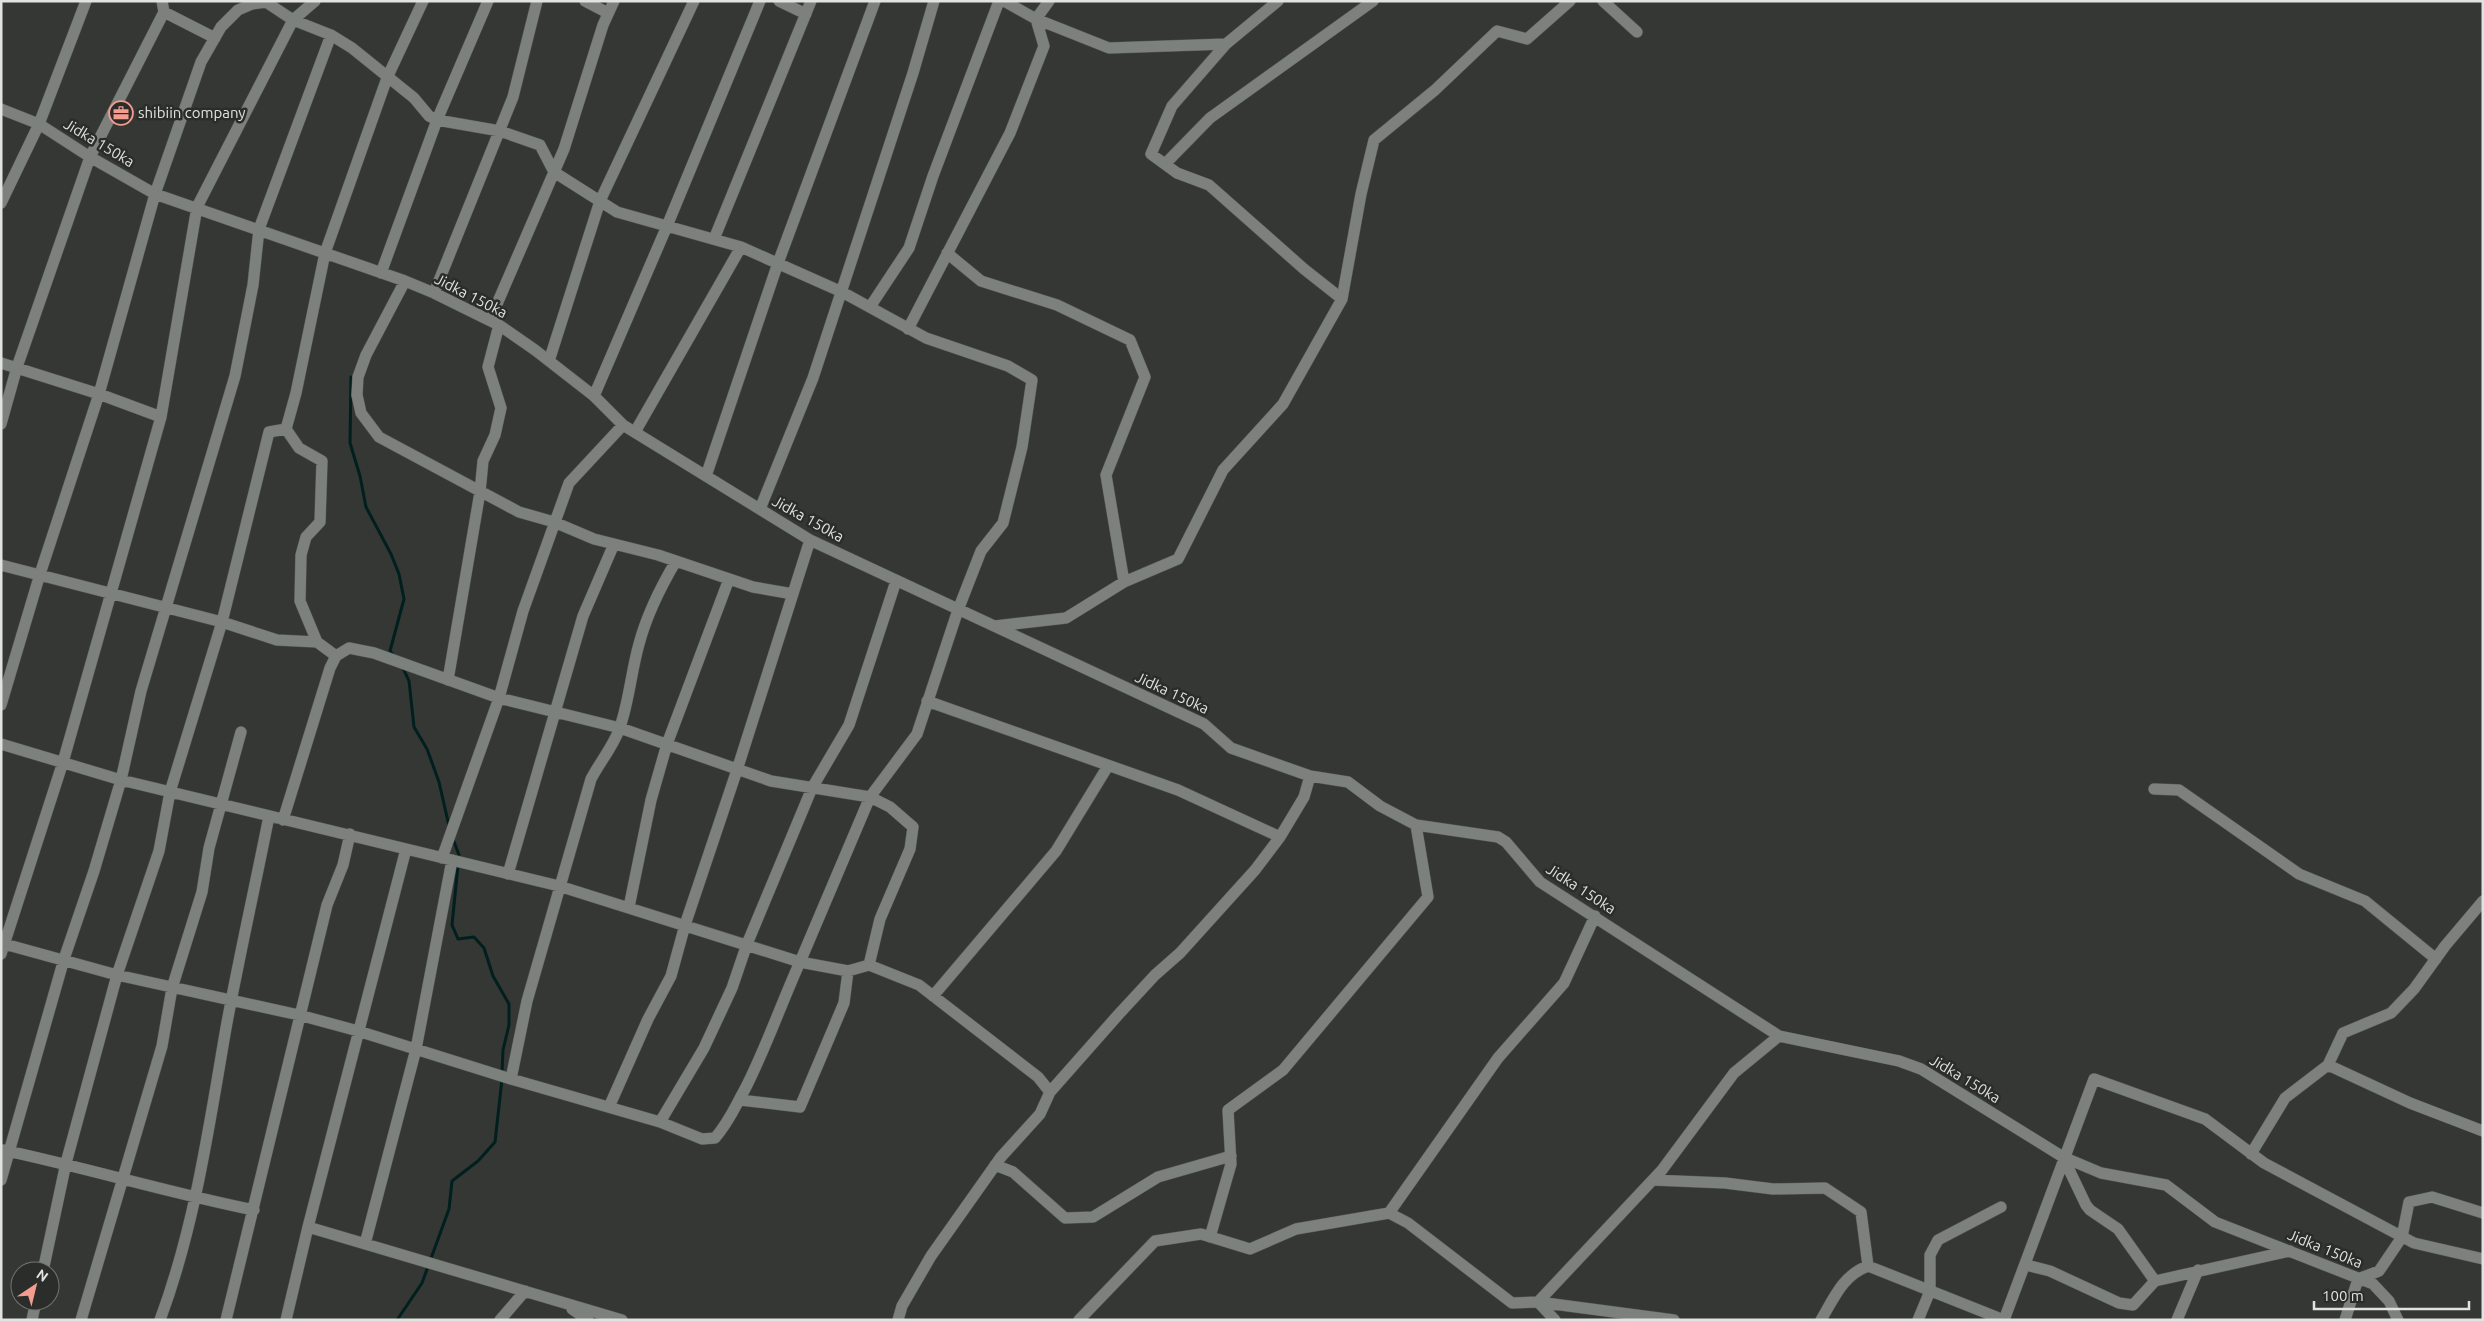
<svg xmlns="http://www.w3.org/2000/svg" width="2484" height="1321" font-family="Ubuntu,sans-serif">
  <rect width="100%" height="100%" fill="#343734"/>
  <g fill="none" stroke-linecap="round" stroke-linejoin="round">
    <path stroke="#001f1e" stroke-width="3" d="M351,377L350,443L360,476L366,507L391,554L399,574L404,599L390,651L393,655
      M402,666L409,681L414,727L427,749L439,782L449,826
      M453,839L459,855L452,925L458,939L474,937L484,948L493,976L509,1004V1025L503,1050L502,1073
      M397,1320L422,1283L449,1209L452,1181L478,1161L495,1142L502,1079"/>
    <g stroke="#535653" stroke-width="12">
      <path id="minor" d="M585,1L608,13
        M779,1L806,14
        M1004,1L1036,19L1109,48L1226,44
        M1278,1L1226,44L1172,106L1151,154L1177,173L1209,185L1304,269L1342,299
        M1603,1L1637,32
        M164,12L215,38
        M1,109L39,124L90,157L155,194L405,281L434,293L499,325L535,350L594,396L623,425L810,540L1204,724L1231,748L1310,776L1348,782L1380,806L1416,825L1498,837L1506,842L1540,882L1779,1036L1899,1061L1921,1069L2063,1157L2101,1173L2166,1185L2215,1222L2373,1284L2389,1301L2398,1320
        M1165,164L1210,118L1373,1
        M1,203L39,124L86,1
        M714,239L811,1
        M947,253L981,281L1057,305L1130,340L1145,377L1106,475L1124,582
        M381,273L437,120L488,1
        M405,281L366,355L358,377L357,395L361,413L379,437L519,512L554,522L594,539L658,555L753,587L793,594
        M434,293L513,97L537,1
        M870,307L909,248L933,176L999,1
        M490,320L564,149L603,25L614,1
        M908,329L1010,133L1044,46L1036,19L1049,1
        M549,361L600,201L694,1
        M1,363L99,394L161,417
        M594,396L667,226L760,1
        M1,424L17,367L90,157L164,12L162,1
        M286,429L299,448L322,461L320,522L306,537L301,555L300,601L317,642
        M635,432L741,247
        M706,476L778,263L875,1
        M760,509L813,378L913,73L934,1
        M1,565L222,622L170,792L159,851L117,975L66,1163L43,1271
        M995,626L1066,618L1124,582L1178,559L1223,470L1283,404L1342,299L1361,194L1374,140L1435,90L1497,31L1527,39L1570,1
        M336,656L317,642L277,640L222,622L269,432L286,429L296,393L325,253L387,78L423,1
        M448,680L480,492L483,461L495,435L501,408L488,367L499,325
        M927,701L1178,790L1280,837
        M1,705L40,574L99,394L155,194L201,62L221,27L238,10L252,4L266,2L293,20L331,35L352,48L414,98L429,116L437,120L500,131L540,145L554,172L617,212L741,247L842,292L926,338L1008,366L1032,380L1022,447L1003,523L981,551L958,610L917,734L870,797L800,962L848,971L869,965L880,919L910,849L913,827L890,807L870,797L771,781L620,728L499,698L374,653L349,648L336,656L330,668L283,820
        M1,744L121,780L559,886L800,962C781,1004 766,1048 745,1089C735,1107 729,1122 715,1138L702,1139L660,1122L511,1079L358,1031L299,1015L117,975L1,943
        M2154,789L2179,790L2299,874L2365,901L2436,959
        M442,858L499,698L523,611L569,483L623,425
        M508,874L583,616L614,544
        M629,907L651,800L667,744L729,579
        M1,954L63,762L161,417L197,207L293,20L315,1
        M869,965L919,985L1038,1077L1050,1092
        M933,996L1056,851L1108,766
        M2328,1065L2410,1103L2483,1131
        M511,1079L527,1001L591,779C600,762 612,748 619,730C629,703 631,672 639,644C647,614 660,588 676,561
        M740,1100L800,1107L844,1003L848,971
        M609,1107L648,1019L671,976L685,925L737,770L810,540
        M660,1122L704,1048L732,988L747,944L812,788L849,725L896,581
        M3,1150C87,1168 170,1193 254,1210
        M2251,1154L2285,1098L2328,1065L2343,1033L2391,1013L2414,989L2445,946L2483,901
        M2063,1157L2086,1205L2090,1210L2118,1229L2155,1281L2290,1251
        M995,1165L1013,1172L1065,1218L1093,1217L1158,1177L1231,1156
        M1,1180L64,959L94,871L121,780L141,691L235,376L253,285L259,229L331,35
        M1653,1180L1725,1183L1773,1189L1825,1188L1861,1212L1868,1266
        M1389,1213L1408,1223L1512,1303L1538,1302L1662,1170L1734,1073L1779,1036
        M308,1227L622,1320
        M1210,1237L1231,1164L1228,1110L1283,1070L1428,897L1416,825
        M365,1244L416,1049L452,860
        M2026,1265L2050,1271L2119,1303L2133,1305L2155,1281
        M1538,1302L1674,1320
        M1538,1302L1555,1320
        M572,1309L588,1320
        M32,1320L36,1301
        M81,1320L162,1046L172,988L202,892L209,848L241,732
        M160,1320C195,1226 209,1126 226,1028C239,957 255,887 269,816
        M226,1320L327,905L343,865L350,834
        M286,1320L308,1227L406,849
        M500,1320L525,1291
        M898,1320L902,1306L931,1256L1001,1157L1040,1114L1050,1092L1118,1015L1155,975L1180,953L1255,870L1280,837L1304,797L1310,776
        M1079,1320L1155,1241L1201,1234L1250,1249L1296,1229L1389,1213L1498,1058L1564,983L1595,916
        M1821,1320C1834,1298 1843,1275 1868,1266L2004,1320L2094,1079L2205,1119L2264,1163L2414,1243L2483,1259
        M1918,1320L1930,1291V1255L1938,1240L2001,1207
        M2177,1320L2198,1270
        M2345,1320L2358,1279L2379,1271L2402,1237L2409,1202L2432,1197L2483,1213"/>
    </g>
    <use href="#minor" stroke="#7d817d" stroke-width="11"/>
  </g>
  <defs>
    <g id="office-ring" transform="scale(1.25)"><circle r="9.5" fill="#2a2d2a" stroke="#f59c90" stroke-width="1.5"/><path d="M-6-3h4V-5.5h4V-3h4V5H-6ZM-1-4.5V-3h2v-1.5ZM-6 0V1H6V0Z" fill="#f59c90"/></g>
  </defs>
  <g fill-rule="evenodd">
    <use href="#office-ring" x="121" y="113"/>
  </g>
  <g text-anchor="middle" stroke-width="5" stroke-linejoin="round" paint-order="stroke">
    <g font-size="15" fill="#e0e3e0" stroke="#2a2d2a" text-anchor="start">
      <text x="138" y="118">shibiin company</text>
    </g>
    <g font-size="15" fill="#e0e3e0" stroke="#2a2d2a">
      <text transform="translate(99 143) rotate(31)" y="5">Jidka 150ka</text>
      <text transform="translate(471 296) rotate(27)" y="5">Jidka 150ka</text>
      <text transform="translate(808 519) rotate(29)" y="5">Jidka 150ka</text>
      <text transform="translate(1172 693) rotate(25)" y="5">Jidka 150ka</text>
      <text transform="translate(1581 889) rotate(33)" y="5">Jidka 150ka</text>
      <text transform="translate(1965 1079) rotate(31)" y="5">Jidka 150ka</text>
      <text transform="translate(2325 1249) rotate(22)" y="5">Jidka 150ka</text>
    </g>
  </g>
  <rect width="2484" height="1321" fill="none" stroke="#e0e3e0" stroke-width="5"/>
  <g transform="translate(35 1286) rotate(35)"><circle r="24" fill="#2a2d2a" stroke="#737673"/>
  <path d="M0-4L9 19L0 12L-9 19Z" fill="#f59c90"/>
  <text y="-8" font-size="14" font-weight="bold" text-anchor="middle" fill="#e0e3e0">N</text>
  </g>
  <path d="M2314 1301v8h155v-8" fill="none" stroke="#e0e3e0" stroke-width="2.5"/>
  <text x="2322" y="1301" font-size="15" fill="#e0e3e0" stroke="#2a2d2a" stroke-width="4" paint-order="stroke">100 m</text>
</svg>
